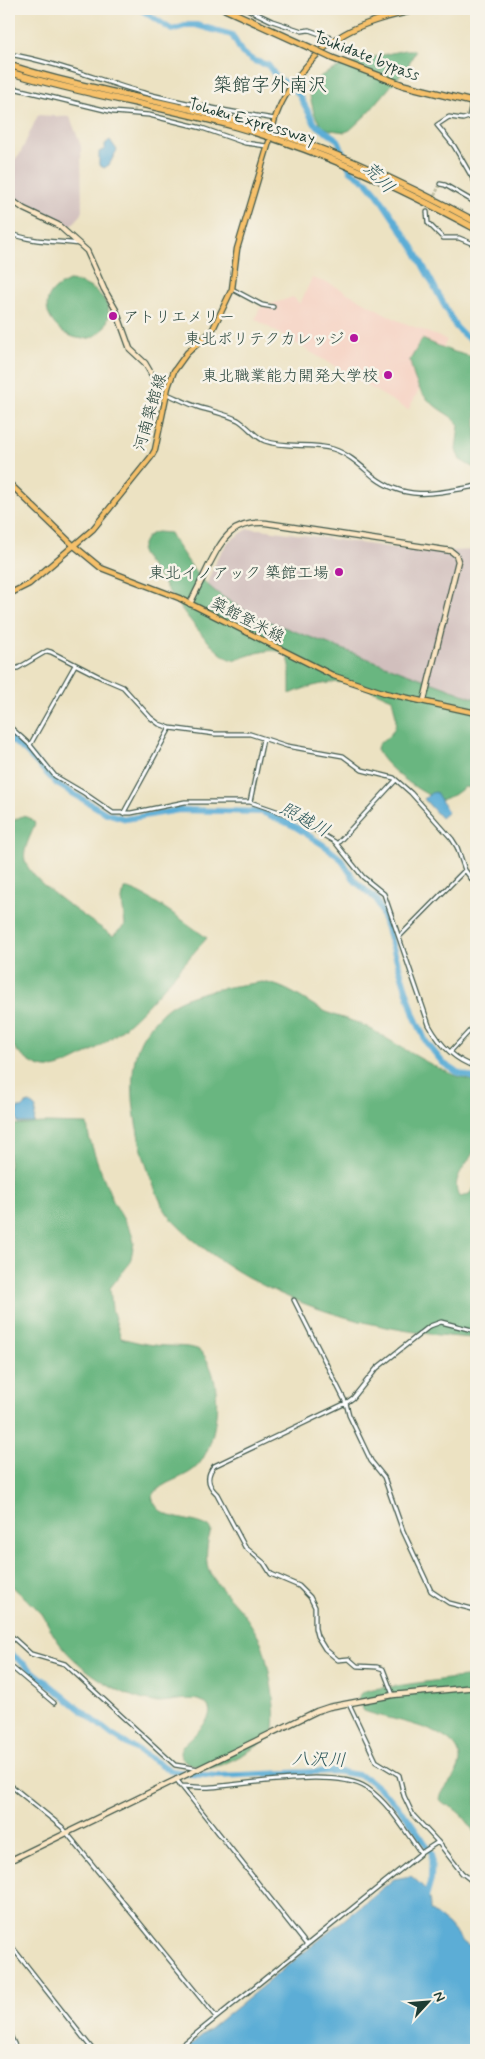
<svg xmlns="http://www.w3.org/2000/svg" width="485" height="2059" font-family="Mynerve,'Klee One',sans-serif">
  <rect width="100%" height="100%" fill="#f7f3e8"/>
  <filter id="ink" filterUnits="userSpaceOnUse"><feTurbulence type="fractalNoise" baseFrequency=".02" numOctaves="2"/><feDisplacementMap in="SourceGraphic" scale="10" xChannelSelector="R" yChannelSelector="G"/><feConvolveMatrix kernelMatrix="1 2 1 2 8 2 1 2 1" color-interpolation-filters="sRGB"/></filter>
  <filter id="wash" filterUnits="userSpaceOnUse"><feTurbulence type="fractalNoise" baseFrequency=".0096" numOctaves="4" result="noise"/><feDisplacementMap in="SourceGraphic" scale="20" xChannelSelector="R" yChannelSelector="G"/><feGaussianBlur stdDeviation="1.12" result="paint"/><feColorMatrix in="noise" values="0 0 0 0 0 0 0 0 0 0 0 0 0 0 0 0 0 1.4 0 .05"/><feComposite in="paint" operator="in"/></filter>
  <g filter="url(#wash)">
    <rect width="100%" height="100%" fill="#ece2c2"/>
    <path fill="#f6d2c3" d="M312,278L333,285L397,320L447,340L408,410L255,319L260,308L293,297L300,304Z"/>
    <path fill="#d1bfbd" d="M38,115L70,117L81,146L82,214L70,227L35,211L9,193V163L19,156Z
      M248,529H261L422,552L476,550V707L206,605L209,578L218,557L229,541Z"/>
    <path fill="#69b680" stroke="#447a5a" d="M405,50H413L415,52L407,67L368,113L350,130L345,132L331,130L321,126L314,113L309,92C310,89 312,84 314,82C325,67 386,54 405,50Z
      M69,281C90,282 119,302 105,326C85,360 29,318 53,291C57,286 64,284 69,281Z
      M422,339L451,351L476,358V469L460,460L456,450L459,425C452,415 443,413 434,405C419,394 413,378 410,360Z
      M157,532L170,533C174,542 180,549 185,557C207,590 224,599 259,618L476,699V789L465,787L454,795L440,800C423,795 382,766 377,749C378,743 380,743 384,740C401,728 396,716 392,699C379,694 364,685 352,683C333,680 307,686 290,694V665L287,654C271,645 250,656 233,660C211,657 159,576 143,556L141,552C143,541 147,534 157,532Z
      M22,816L30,818L35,823C32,835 22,849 25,861C32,884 92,921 113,936L125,925L122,900L124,889C138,886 193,928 207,938C167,981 132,1033 77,1059C67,1064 56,1069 45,1068C29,1065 18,1053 9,1041V823Z
      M262,982C286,985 303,1000 324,1011C338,1018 354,1020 367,1027C403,1047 436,1072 476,1082C476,1094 479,1141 475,1149C468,1165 451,1176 458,1195L461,1197L469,1194L476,1186V1338C376,1333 267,1304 189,1236C181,1229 169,1218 164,1208C142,1168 120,1083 141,1040C147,1029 158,1016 168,1008C190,991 235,986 262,982Z
      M44,1123L87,1124L89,1137L98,1164L113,1201L132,1234L134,1243L130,1263L110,1288L112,1309L121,1338C132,1341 144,1344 155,1345C168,1347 185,1345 197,1349C203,1352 206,1358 209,1364C222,1391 218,1438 200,1463C188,1480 161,1479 152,1497C159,1523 190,1516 209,1527L211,1531C207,1541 205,1557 208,1568C213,1582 233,1601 243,1613C249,1621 256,1632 261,1642C268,1659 277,1710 274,1728C272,1742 223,1767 209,1768C201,1768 180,1763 180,1753C180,1747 189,1740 193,1736C200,1729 217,1714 206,1704C196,1694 168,1703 154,1702C141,1700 130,1696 118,1690C95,1678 69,1659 55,1637C50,1630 47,1621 42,1614C32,1602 19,1594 9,1583V1125Z
      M476,1676V1837C471,1825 464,1816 453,1808C448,1805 443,1804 440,1799C443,1785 458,1778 460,1762C463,1728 387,1720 364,1711L358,1701L359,1696L365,1691L373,1689L455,1678Z"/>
    <path fill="#5badd6" stroke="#3d7585" d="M110,140L117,150L109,165L104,168L99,165V152L105,149V144Z
      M436,792L448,812L441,818L424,799L431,793Z
      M30,1103L36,1108L34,1123H18L16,1115L17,1108H22L26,1104Z
      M411,1876C425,1888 430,1891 430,1910L449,1925L464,1943L476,1951V2050H184L394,1879Z"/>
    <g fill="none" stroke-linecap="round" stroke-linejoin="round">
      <path stroke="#5badd6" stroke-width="6" d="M140,9L172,30L188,25H196L232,35L242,53L254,61L268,65L277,78L287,83L298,93L315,124L338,140L350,170L367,182L378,195L414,249L456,327L464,335L476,343
        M9,738L26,752L57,784L106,813L126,819L179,810L262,812L294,826L325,846L341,859L356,882L377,900L386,925L414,1015L426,1042L443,1063L457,1072L476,1079
        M9,1652L112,1735L172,1771L191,1774L217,1776L335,1771L358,1775L368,1779L387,1795L407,1817L432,1853L431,1879L425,1900
        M9,2049V2050"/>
    </g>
  </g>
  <g filter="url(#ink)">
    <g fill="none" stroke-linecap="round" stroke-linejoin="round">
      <path stroke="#c3c1a6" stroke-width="3" stroke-dasharray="3 1.5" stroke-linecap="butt" d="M134,111L142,95
        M427,212L440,184"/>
      <g stroke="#3e5649" stroke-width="5.5">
        <path id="street" d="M247,9L272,21L302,31L309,30L334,39
          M9,54C55,62 98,80 144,93C187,104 231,112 275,119
          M9,87L113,112L149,115L202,128L245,143L267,146
          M476,89L474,92L469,117L463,119L449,117L437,125L454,146L476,184
          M440,184L445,185L476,203
          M427,212L428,223L443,238H459L476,245
          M9,233C32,242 55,241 79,244
          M232,289L262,305L273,307
          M167,394C177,398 188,404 198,407C211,411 226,414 238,420C248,426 255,437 265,441C287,449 311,442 333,449C349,454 362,467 374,477C406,502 439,493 476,486
          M9,669L18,668L47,651L51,652L102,678L123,687L151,718L159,724L170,728L215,734H250L287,746L343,756L362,770L394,778L411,793L452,839L457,847L465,870L476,885
          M9,726L30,745L55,776L84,793L113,813H131L185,802H250L291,816L335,842L363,877L384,894L429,1025C440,1045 454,1060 476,1067
          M30,745L75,665
          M250,802L263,739
          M123,814L170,728
          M337,844L396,780
          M399,937L465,870
          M450,1052L476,1024
          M294,1300L346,1403L349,1415L371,1461L384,1477L403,1531L431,1591L449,1603L476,1610
          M9,1634L31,1654L65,1664L175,1765L199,1769
          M9,1665L54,1703
          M393,1695L383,1669L377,1667L357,1666L349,1659L338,1660L325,1649L317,1636L315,1628V1607L310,1597L299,1586L271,1574L264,1563L245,1547L217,1494C207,1485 206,1476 214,1466L346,1403L353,1398L377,1368L430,1326L441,1322L476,1331
          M349,1704L376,1761L399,1775L404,1796L413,1815L438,1842L462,1873L476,1884
          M176,1779L306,1944
          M9,1784L62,1827L216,2017
          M180,1786C191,1786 201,1788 211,1787C248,1784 337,1768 367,1788C390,1804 405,1831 421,1853
          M9,1943L93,2050
          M9,2033L17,2050
          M176,2050L421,1853L438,1842"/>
      </g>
      <g stroke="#3e5649" stroke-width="7">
        <path id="secondary" d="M9,198L24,209L58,225L87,251L104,289L116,310L130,349L145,363L156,382L168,387
          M190,604C196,591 203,578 209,565C223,538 232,521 266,523L451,551L456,555L458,561L424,700
          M9,1861L317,1711L329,1707L393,1695L476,1687"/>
      </g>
      <g stroke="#3e5649" stroke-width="7">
        <path id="primary" d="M273,126C277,108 286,93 297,78C332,30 365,22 420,9
          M9,483L73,545L101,568L179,598L334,676L385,693L476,713
          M9,594L29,584L93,529L151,457L155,450L168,387L174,371L187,353L212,331L232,289L237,249L269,142"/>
      </g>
      <g stroke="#3e5649" stroke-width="8">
        <path id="highway" d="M225,9L313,49
          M332,58L403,85L476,103
          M9,65C83,89 161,100 237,121C321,144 399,180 476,222
          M9,72C84,95 161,106 237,127C324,152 397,186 476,229"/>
      </g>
      <use href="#street" stroke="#fff" stroke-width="3"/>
      <use href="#secondary" stroke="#fbe6c4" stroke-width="4.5"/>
      <use href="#primary" stroke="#f6c06b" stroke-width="4.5"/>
      <use href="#highway" stroke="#f6c06b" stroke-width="5.5"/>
      <g stroke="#3e5649" stroke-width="8" stroke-linecap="butt">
        <path id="highway-bridge" d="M313,49L332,58"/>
      </g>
      <use href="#highway-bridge" stroke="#f6c06b" stroke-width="5.5"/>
    </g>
  </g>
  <g fill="#b5179e" stroke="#f7f3e8" stroke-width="2">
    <circle cx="113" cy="316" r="5"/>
    <circle cx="354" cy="338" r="5"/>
    <circle cx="388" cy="375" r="5"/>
    <circle cx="339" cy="572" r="5"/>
  </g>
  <g text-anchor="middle" stroke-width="5" stroke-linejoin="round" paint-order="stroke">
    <g font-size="16" fill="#1f3d34" stroke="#f7f3e8">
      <text transform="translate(367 55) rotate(21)" y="6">Tsukidate bypass</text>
      <text transform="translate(252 120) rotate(16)" y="6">Tohoku Expressway</text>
      <text transform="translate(149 412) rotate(-74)" y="6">河南築館線</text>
      <text transform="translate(248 619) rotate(27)" y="6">築館登米線</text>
    </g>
    <g font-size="16" fill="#1f3d34" stroke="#f7f3e8" text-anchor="end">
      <text x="123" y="322" text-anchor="start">アトリエメリー</text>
      <text x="344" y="344">東北ポリテクカレッジ</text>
      <text x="378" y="381">東北職業能力開発大学校</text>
      <text x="329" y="578">東北イノアック 築館工場</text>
    </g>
    <g font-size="18" font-style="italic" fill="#2e595c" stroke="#f7f3e8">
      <text transform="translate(379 177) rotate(46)" y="6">荒川</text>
      <text transform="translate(305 819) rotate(29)" y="6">照越川</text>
      <text transform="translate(319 1759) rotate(2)" y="6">八沢川</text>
    </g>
    <g font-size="19" fill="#1f3d34" stroke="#f7f3e8">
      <text x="270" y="91">築館字外南沢</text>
    </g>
  </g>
  <rect width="485" height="2059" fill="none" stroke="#f7f3e8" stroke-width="30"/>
  <g transform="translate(428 2002) rotate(64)" stroke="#f7f3e8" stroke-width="4" paint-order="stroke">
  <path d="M0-4L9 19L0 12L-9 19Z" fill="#1f3d34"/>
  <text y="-8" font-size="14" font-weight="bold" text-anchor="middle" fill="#1f3d34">N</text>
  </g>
</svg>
